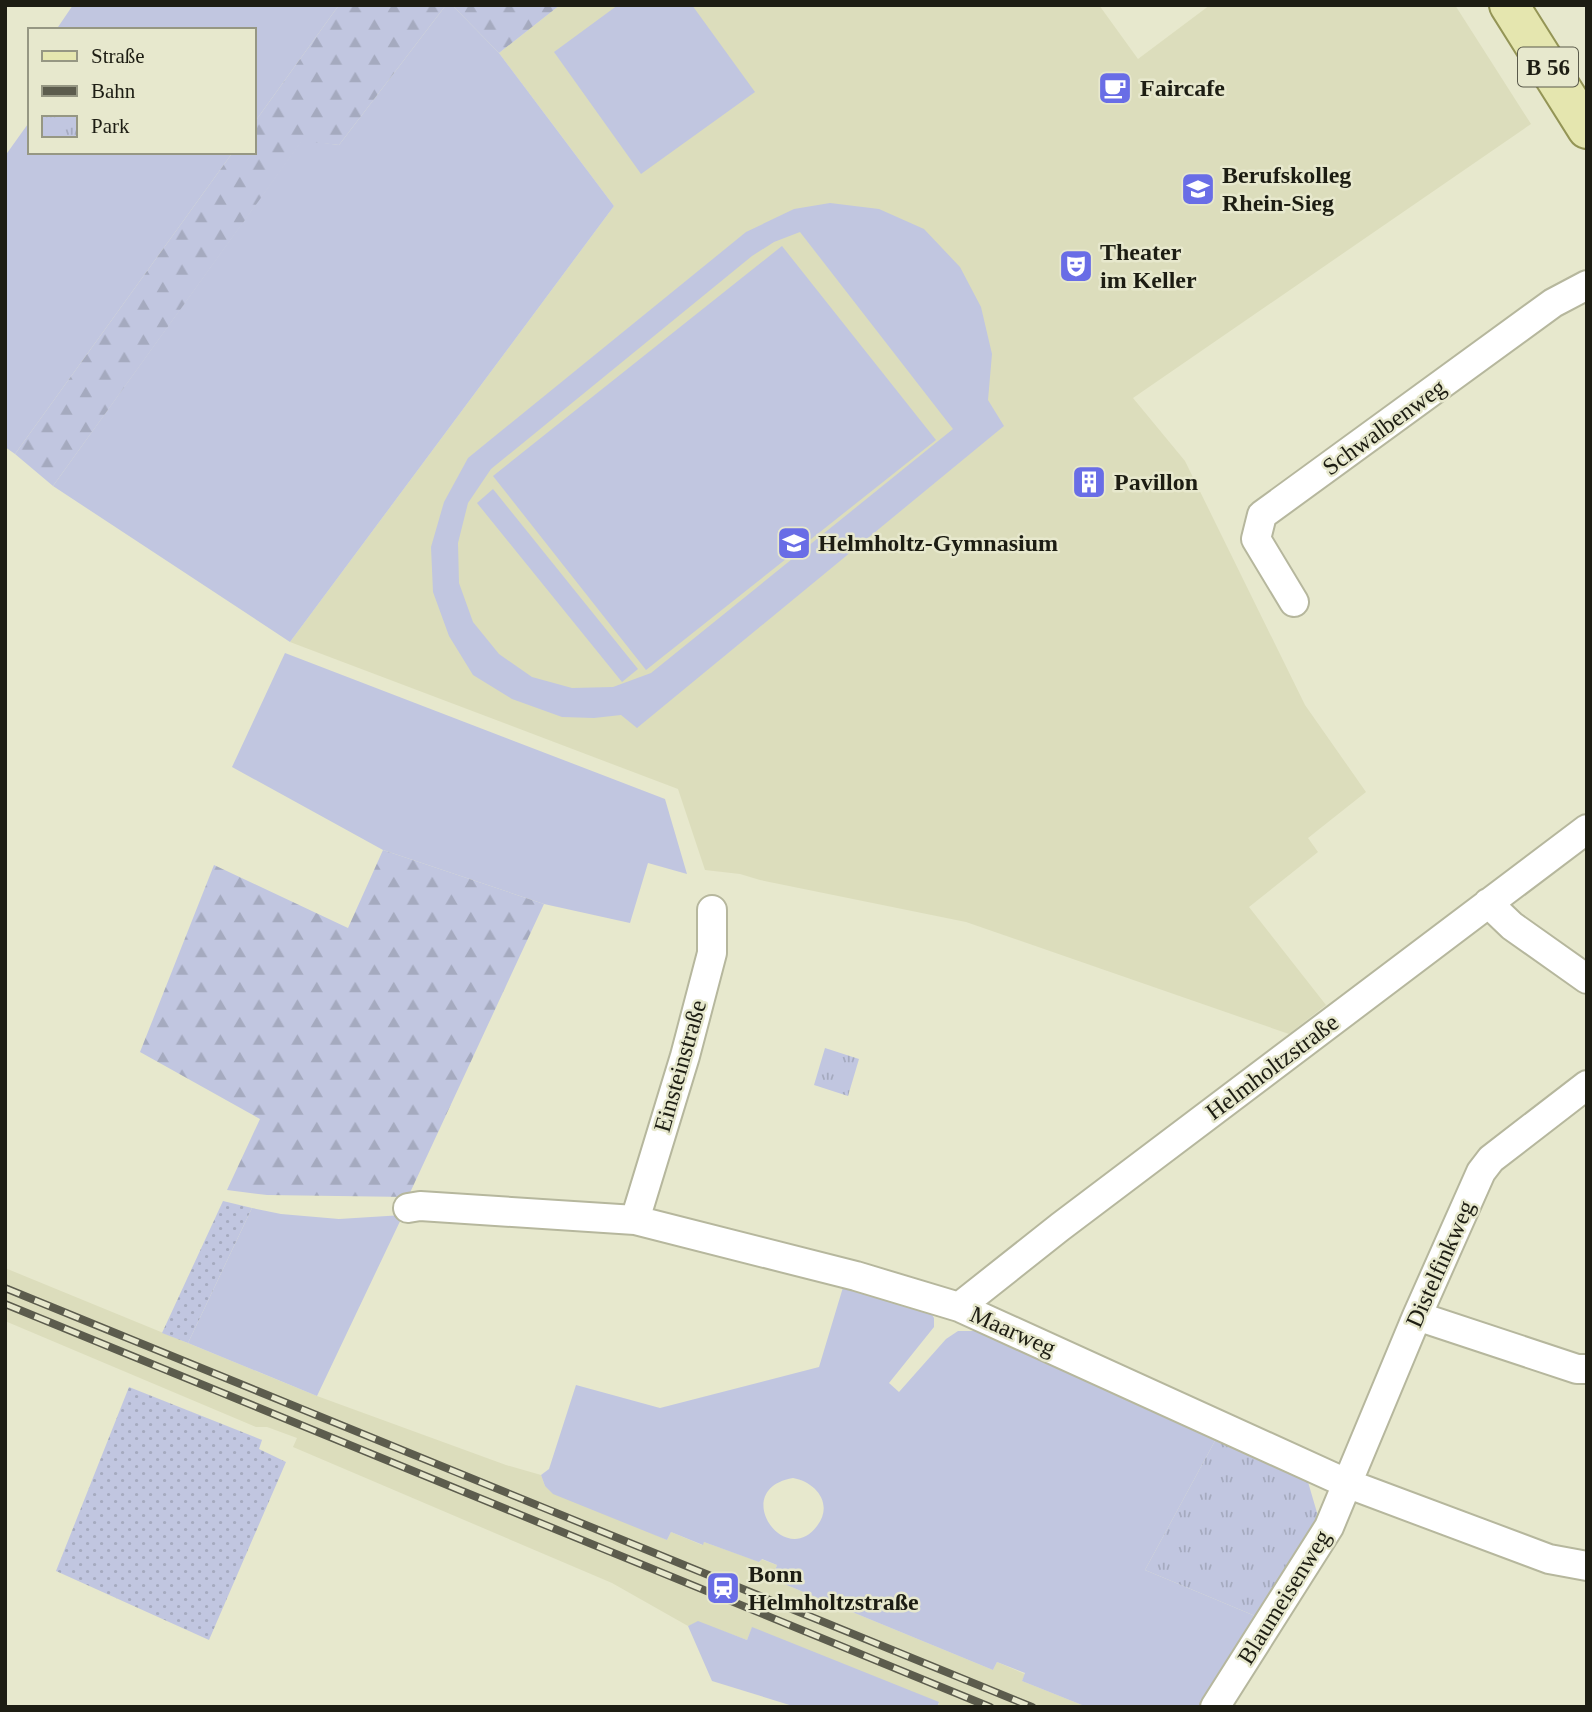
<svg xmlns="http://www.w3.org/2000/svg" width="1592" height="1712" font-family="Georgia,serif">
  <defs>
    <pattern id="forest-firs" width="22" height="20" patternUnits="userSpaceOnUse" patternTransform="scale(1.75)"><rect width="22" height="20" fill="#c1c6e0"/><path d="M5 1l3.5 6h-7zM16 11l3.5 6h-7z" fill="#a5aabf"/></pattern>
    <pattern id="park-tufts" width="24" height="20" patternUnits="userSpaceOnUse" patternTransform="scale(1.75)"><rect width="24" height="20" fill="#c1c6e0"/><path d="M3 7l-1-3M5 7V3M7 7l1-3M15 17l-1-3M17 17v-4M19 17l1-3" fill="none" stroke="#a5aabf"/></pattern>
    <pattern id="garden-dots" width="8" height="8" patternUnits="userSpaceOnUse" patternTransform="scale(1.75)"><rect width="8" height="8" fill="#c1c6e0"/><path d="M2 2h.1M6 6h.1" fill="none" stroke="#a5aabf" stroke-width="1.8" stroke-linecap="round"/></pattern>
  </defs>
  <rect width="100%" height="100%" fill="#e7e8cd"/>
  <path fill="#dcddbc" d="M560,5H1099L1138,59L1210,5H1455L1531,124L1133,398L1185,461L1305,705L1366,792L1308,838L1318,852L1249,907L1326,1005L1289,1034L966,922L760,880L740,874L705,870L678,789L290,642L614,206L499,53Z
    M5,1268L317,1396L506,1465L541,1475L545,1486L667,1540L671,1532L702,1545L704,1542L760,1562L761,1559L777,1565L772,1579L993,1670L997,1662L1025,1674L1022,1681L1087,1707H937L939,1703L752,1628L747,1640L698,1622L688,1626L612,1583L293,1447L297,1438L267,1427H256L5,1321Z"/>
  <path fill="#c1c6e0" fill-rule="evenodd" d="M73,5H339L254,123V30H56Z
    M446,5H452L499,53L614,206L290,642L53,486L302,140L339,145Z
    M618,5H692L755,92L641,174L554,52Z
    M30,121V152H233L15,454L5,447V156Z
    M830,203L879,209L924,229L960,267L981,307L992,354L988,400L1004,426L637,728L621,715L594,718L562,717L512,699L473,675L449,636L433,592L431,547L444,502L468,458L746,232L794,209ZM800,232L953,429L651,673L613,687L572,688L532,677L499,654L473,622L459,583L458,543L468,503L491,469L752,256L774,242Z
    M782,246L936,440L646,670L493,476Z
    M493,489L638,669L622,682L477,503Z
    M285,653L665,799L687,874L648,863L630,923L544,904L383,850L232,767Z
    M252,1208L281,1214L339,1219L403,1215L317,1396L188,1343Z
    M844,1284L928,1308L934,1318V1327L889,1383L899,1392L946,1339L958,1331H977L1216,1439L1145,1570L1260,1618L1203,1707H1087L1022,1681L1025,1673L997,1662L993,1670L772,1579L777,1565L762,1559L759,1562L704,1542L703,1545L671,1532L667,1540L553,1494L545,1486L541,1475L549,1469L576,1385L660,1408L819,1367ZM793,1478C816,1482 834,1504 817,1526C784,1570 729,1489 793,1478Z
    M698,1621L747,1640L752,1627L939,1702L937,1707H796L712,1681L688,1626Z"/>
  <path fill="url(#forest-firs)" d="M339,5H446L339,145L302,141L53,486L15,454L233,152H254V123Z
    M452,5H560L499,53Z
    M383,850L544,904L408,1197L267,1195L227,1190L260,1119L140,1052L214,865L348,928Z"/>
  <path fill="url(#park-tufts)" d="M825,1048L859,1059L848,1096L814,1085Z
    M1216,1439L1308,1482L1318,1516L1260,1618L1145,1570Z"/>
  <path fill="url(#garden-dots)" d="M223,1201L252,1208L188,1343L162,1333Z
    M129,1387L262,1440L259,1449L286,1462L209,1640L56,1571Z"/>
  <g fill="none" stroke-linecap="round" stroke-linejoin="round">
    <g stroke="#b6b79d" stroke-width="32">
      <path id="street" d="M1294,602L1256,539L1262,515L1553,303L1587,285
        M1488,903L1512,926L1587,979
        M408,1208L420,1206L635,1220L856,1276L959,1307L1346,1483L1549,1559L1587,1566
        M635,1220L685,1056L712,953V910
        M959,1307L1060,1227L1587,829
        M1417,1316L1577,1369H1587
        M1215,1707L1329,1527L1417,1316L1481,1172L1491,1159L1587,1085"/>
    </g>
    <g stroke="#949556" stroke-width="42">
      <path id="primary" d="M1509,5L1587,129"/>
    </g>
    <use href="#street" stroke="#fff" stroke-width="28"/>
    <use href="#primary" stroke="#e5e6af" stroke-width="38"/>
    <g stroke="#5c5c4d" stroke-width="8">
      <path id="rail" d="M5,1288L1032,1707
        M5,1304L990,1707"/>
    </g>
    <use href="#rail" stroke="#e7e8cd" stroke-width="5" stroke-dasharray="16" stroke-linecap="butt"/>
  </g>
  <defs>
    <g id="cafe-square" transform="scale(1.75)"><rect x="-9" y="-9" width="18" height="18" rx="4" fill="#696de6" stroke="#e7e8cd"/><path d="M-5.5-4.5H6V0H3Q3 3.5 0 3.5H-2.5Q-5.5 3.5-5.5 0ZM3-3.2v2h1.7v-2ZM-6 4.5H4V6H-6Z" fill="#fff"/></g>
    <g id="school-square" transform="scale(1.75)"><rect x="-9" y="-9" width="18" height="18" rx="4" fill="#696de6" stroke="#e7e8cd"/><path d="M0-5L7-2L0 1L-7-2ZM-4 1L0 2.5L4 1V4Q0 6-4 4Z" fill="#fff"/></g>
    <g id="theatre-square" transform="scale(1.75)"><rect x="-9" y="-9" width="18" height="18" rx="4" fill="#696de6" stroke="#e7e8cd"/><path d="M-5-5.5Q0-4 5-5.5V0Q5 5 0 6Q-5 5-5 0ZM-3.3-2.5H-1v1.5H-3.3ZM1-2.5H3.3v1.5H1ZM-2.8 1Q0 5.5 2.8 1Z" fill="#fff"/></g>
    <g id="building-square" transform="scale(1.75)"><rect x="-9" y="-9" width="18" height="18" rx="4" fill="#696de6" stroke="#e7e8cd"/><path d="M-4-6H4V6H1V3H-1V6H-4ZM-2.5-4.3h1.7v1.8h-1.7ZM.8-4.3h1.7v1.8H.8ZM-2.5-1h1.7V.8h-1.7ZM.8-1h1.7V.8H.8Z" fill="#fff"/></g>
    <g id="station-square" transform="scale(1.75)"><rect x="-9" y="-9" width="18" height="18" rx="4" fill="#696de6" stroke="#e7e8cd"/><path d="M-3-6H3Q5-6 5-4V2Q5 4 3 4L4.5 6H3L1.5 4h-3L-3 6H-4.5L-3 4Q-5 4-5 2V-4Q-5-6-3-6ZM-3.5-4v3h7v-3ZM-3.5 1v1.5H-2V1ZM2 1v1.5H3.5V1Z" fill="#fff"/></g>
  </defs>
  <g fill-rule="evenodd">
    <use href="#cafe-square" x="1115" y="88"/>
    <use href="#school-square" x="1198" y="189"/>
    <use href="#theatre-square" x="1076" y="266"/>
    <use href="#building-square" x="1089" y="482"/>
    <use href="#school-square" x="794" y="543"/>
    <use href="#station-square" x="723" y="1588"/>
  </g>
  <g text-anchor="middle" stroke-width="5" stroke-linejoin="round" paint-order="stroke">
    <rect fill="#e7e8cd" stroke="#5a5a4b" stroke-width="2" x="1518" y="47.5" width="60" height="39" rx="5"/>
    <g font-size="23" font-weight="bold" fill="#1d1d13">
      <text x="1548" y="75">B 56</text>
    </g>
    <g font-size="24" font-weight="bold" fill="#1d1d13" stroke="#e7e8cd" text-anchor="start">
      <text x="1140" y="96">Faircafe</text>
      <text x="1222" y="183">Berufskolleg<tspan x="1222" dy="28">Rhein-Sieg</tspan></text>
      <text x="1100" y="260">Theater<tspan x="1100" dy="28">im Keller</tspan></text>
      <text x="1114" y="490">Pavillon</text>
      <text x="818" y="551">Helmholtz-Gymnasium</text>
      <text x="748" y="1582">Bonn<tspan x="748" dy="28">Helmholtzstraße</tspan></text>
    </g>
    <g font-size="24" fill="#1d1d13" stroke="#e7e8cd">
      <text transform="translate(1384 427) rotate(-36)" y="8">Schwalbenweg</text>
      <text transform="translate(680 1066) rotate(-74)" y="8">Einsteinstraße</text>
      <text transform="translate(1272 1067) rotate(-37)" y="8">Helmholtzstraße</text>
      <text transform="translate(1440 1264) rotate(-66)" y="8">Distelfinkweg</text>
      <text transform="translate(1013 1331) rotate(24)" y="8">Maarweg</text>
      <text transform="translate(1284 1597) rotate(-58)" y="8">Blaumeisenweg</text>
    </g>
  </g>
  <rect width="1592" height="1712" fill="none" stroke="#1d1d13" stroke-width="14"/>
  <rect x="28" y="28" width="228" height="126" fill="#e7e8cd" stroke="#969783" stroke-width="2"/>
  <rect x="42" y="51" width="35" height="10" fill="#e5e6af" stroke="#969783" stroke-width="2"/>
  <text x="91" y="63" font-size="21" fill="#1d1d13">Straße</text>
  <rect x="42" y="86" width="35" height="10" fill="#5c5c4d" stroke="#969783" stroke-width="2"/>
  <text x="91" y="98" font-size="21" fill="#1d1d13">Bahn</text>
  <rect x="42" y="116" width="35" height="21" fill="url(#park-tufts)" stroke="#969783" stroke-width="2"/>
  <text x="91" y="133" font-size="21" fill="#1d1d13">Park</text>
</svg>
